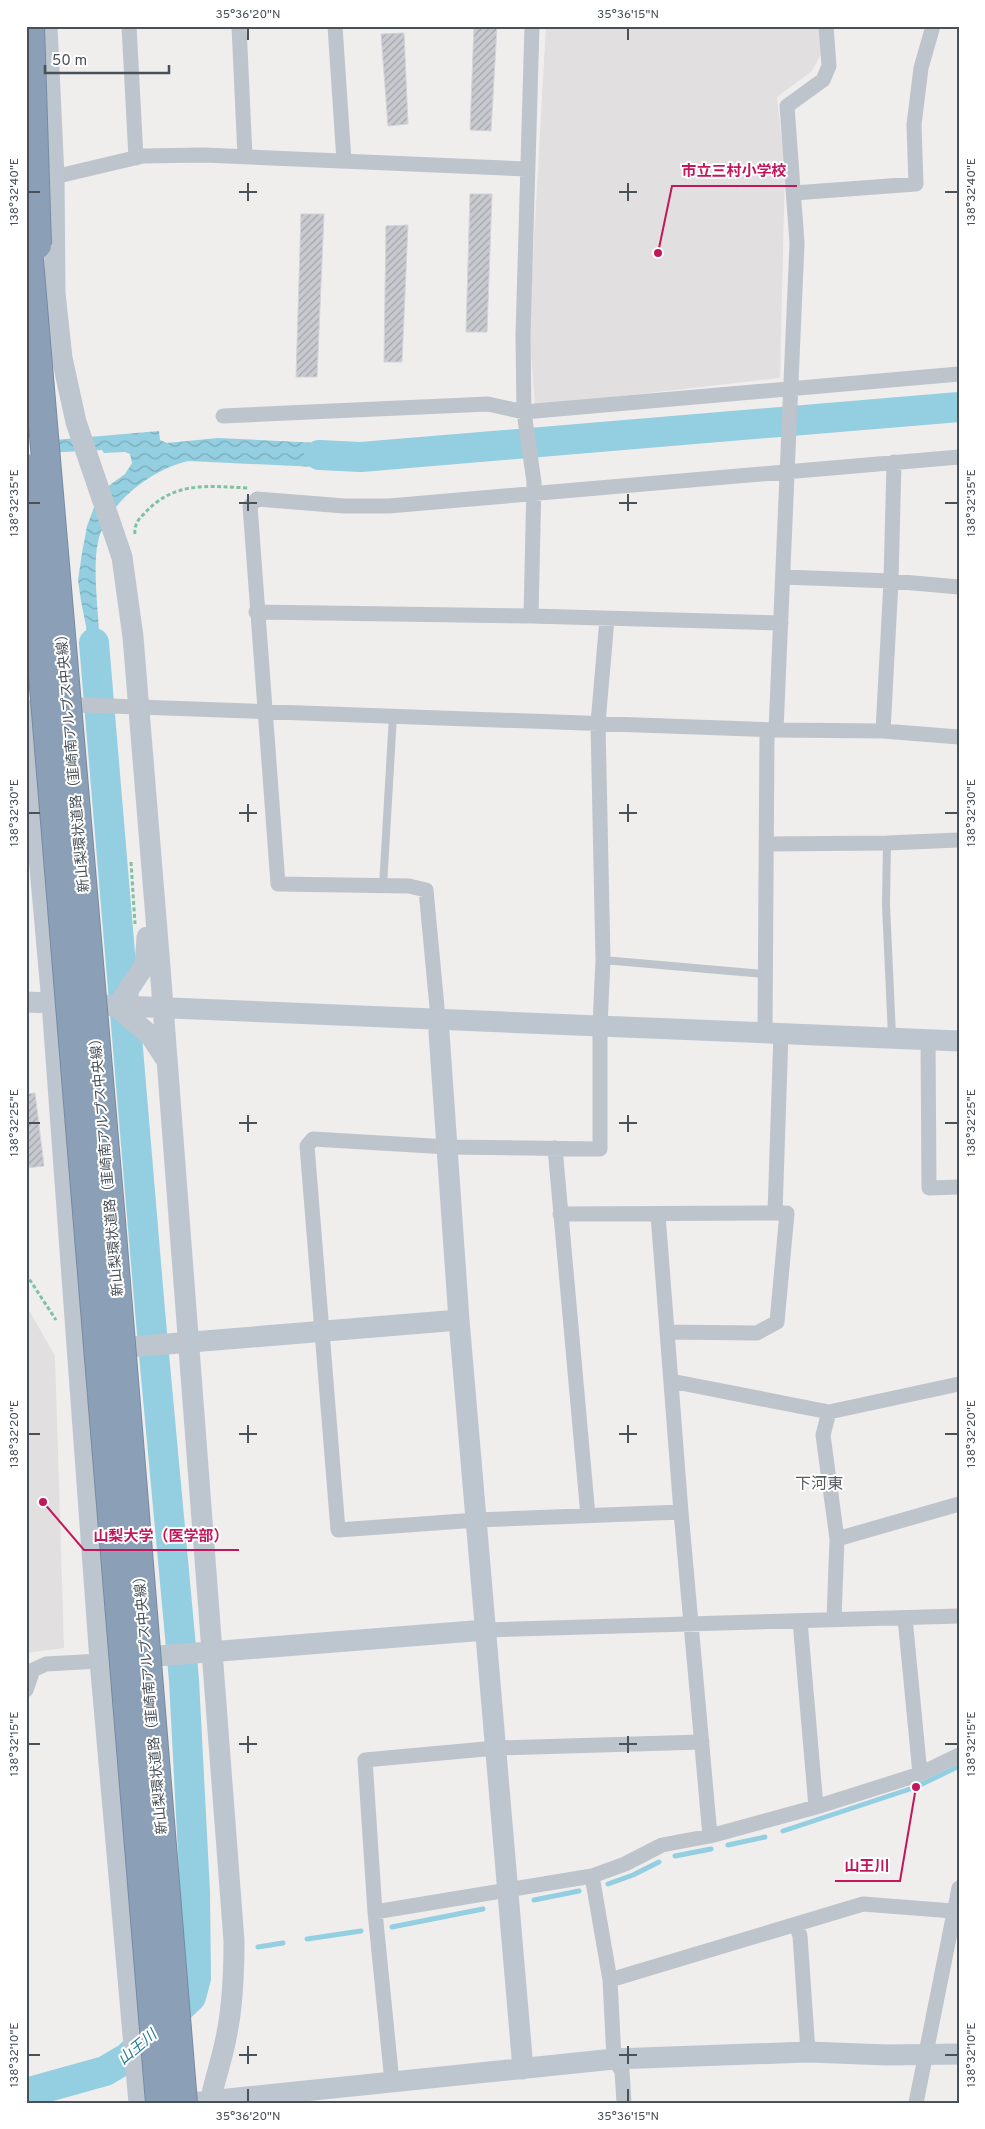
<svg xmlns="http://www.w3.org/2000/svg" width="985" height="2129" font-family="Overpass,'Noto Sans JP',sans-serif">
  <defs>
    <pattern id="water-waves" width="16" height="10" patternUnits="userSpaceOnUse" patternTransform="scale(1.25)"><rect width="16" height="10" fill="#93cfe0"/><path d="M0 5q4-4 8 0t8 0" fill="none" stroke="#7aaab8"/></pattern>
    <pattern id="building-hatch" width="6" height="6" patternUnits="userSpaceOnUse" patternTransform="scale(1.25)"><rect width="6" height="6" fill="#c9cacf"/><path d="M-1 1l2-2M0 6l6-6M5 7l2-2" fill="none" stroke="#a5a6ab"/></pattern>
  </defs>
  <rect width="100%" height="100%" fill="#f0eded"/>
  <path fill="#e1dfdf" d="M546,26H819L821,54L812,71L777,97L785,169L780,378L535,406L529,328Z
    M26,1305L55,1356L64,1648L26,1653Z"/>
  <path fill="url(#water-waves)" d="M159,431L160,440L167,443L218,438L360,445L359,469L189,461C153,468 106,504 98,542C92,568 99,618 100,646L99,657L101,684H94L90,646L81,601L78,580L82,553L87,526L95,505L107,487L125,474L132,463L130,454L125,452L104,453L102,450L44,453L43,441Z"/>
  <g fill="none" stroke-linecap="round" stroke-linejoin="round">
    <path stroke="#93cfe0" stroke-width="5" d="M783,1831L916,1787L959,1766
      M728,1845L765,1837
      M675,1856L711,1849
      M608,1884L633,1875L659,1862
      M534,1900L579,1891
      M392,1927L483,1909
      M307,1939L361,1931
      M258,1947L283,1943"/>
    <path stroke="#93cfe0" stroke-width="30" d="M319,455L361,457L959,407
      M26,2093L105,2071L127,2058L191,1997L196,1978L195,1892L184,1680L150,1311L94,643"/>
  </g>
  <path fill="url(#building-hatch)" stroke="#d2d4d8" d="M474,26H497L491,131L470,130Z
    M404,33L408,124L388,126L381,34Z
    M470,194H492L487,332H466Z
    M301,214H324L317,377H296Z
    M408,225L402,362H384L386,226Z
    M35,1093L44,1166L26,1168V1094Z"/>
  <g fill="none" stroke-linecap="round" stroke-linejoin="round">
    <path stroke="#7dc2a1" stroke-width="3" stroke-dasharray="4 2.5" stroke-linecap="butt" d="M135,534C134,526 138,519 144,514C173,481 207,486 248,488
      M131,862L135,924
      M26,1274L56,1320"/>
    <path stroke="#bdc4cb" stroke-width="8" d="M887,843L886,905L892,1036
      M383,886L393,716
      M603,960L765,974"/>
    <path stroke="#bdc4cb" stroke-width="15" d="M129,26L136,158
      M239,26L245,157
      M335,26L344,161
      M54,177L143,156L204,155L527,169
      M794,193L916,184L914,125L921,68L933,26
      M223,416L488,404L524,412L959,374
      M783,577L891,581L959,587
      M256,612L531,616L781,623
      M531,616L534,482L524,412L523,335L532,26
      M607,619L598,723L603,960L600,1025V1149L448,1147L313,1139L307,1146L338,1530L477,1520L681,1512
      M61,707L83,705L776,730L883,731L959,737
      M776,730L797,243L787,106L823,80L829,66L826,26
      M883,731L891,581L894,462
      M766,844L887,843L959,840
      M438,1018L426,890L409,886L278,884L250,506L257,499L344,506H389L959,457
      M765,1032L767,730
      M928,1039L929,1188L959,1187
      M555,1148L588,1516
      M775,1213L781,1033
      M560,1214L787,1213L777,1322L757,1333L667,1332
      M658,1215L681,1512L710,1836
      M671,1381L829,1412L959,1384
      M829,1412L823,1435L837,1539L834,1619
      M837,1539L959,1504
      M905,1618L920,1774
      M800,1621L816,1807
      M486,1630L959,1616
      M26,1690L33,1670L46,1664L100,1661
      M592,1876L610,1980L614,2059L622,2071L624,2103
      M375,1912L592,1876L625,1864L662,1845L710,1836L816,1807L920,1774L959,1755
      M796,1925L800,1936L808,2052
      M610,1980L863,1904L953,1911
      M392,2082L375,1912L365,1760L496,1748L702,1742
      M916,2103L959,1888"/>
    <path stroke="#bdc6cf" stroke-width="21" d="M47,26L54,177L55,293L62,358L76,422L122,557L133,637L160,967L234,1941C234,1974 233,2006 226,2038C222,2060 214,2081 210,2103
      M26,710L52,1003L100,1661L139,2103
      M147,937L145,965L117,1007L150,1035L165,1058
      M26,1002C337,1016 648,1027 959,1041
      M438,1018L459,1320L523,2069
      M106,1349L459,1320
      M132,1658L486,1630
      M199,2102L614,2059L808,2052L888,2055L959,2054"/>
    <g stroke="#768ba2" stroke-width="30" stroke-linecap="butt">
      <path id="highway-bridge" d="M30,26L37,245
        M26,225L110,1209L183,2103
        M26,468L160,2103"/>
    </g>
    <use href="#highway-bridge" stroke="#8ba0b6" stroke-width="28"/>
  </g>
  <path fill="none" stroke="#485058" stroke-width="2" d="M248,28V40M628,28V40M248,183V201M628,183V201M28,192H40M239,192H257M619,192H637M945,192H958M248,494V511M628,494V511M28,503H40M239,503H257M619,503H637M945,503H958M248,804V822M628,804V822M28,813H40M239,813H257M619,813H637M945,813H958M248,1115V1132M628,1115V1132M28,1123H40M239,1123H257M619,1123H637M945,1123H958M248,1425V1443M628,1425V1443M28,1434H40M239,1434H257M619,1434H637M945,1434H958M248,1736V1753M628,1736V1753M28,1744H40M239,1744H257M619,1744H637M945,1744H958M248,2046V2064M628,2046V2064M28,2055H40M239,2055H257M619,2055H637M945,2055H958M248,2089V2102M628,2089V2102"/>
  <g text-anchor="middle" stroke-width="4" stroke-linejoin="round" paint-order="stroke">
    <g font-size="14" fill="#485058" stroke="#fff">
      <text transform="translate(72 760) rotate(-95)" y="5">新山梨環状道路（韮崎南アルプス中央線）</text>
      <text transform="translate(106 1164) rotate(-95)" y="5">新山梨環状道路（韮崎南アルプス中央線）</text>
      <text transform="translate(150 1702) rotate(-95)" y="5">新山梨環状道路（韮崎南アルプス中央線）</text>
    </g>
    <g font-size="15" font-style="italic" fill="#1e7b95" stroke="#fff">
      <text transform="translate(137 2047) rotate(-40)" y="5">山王川</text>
    </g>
    <g font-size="16" fill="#5b5e61" stroke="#fff">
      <text x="819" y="1489">下河東</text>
    </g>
  </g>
  <path fill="none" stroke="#c2185b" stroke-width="2" d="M658 253L672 186H797M43 1502L84 1550H239M916 1787L900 1881H835"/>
  <g fill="#c2185b" stroke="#fff" stroke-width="2">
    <circle cx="658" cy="253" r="5"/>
    <circle cx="43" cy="1502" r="5"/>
    <circle cx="916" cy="1787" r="5"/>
  </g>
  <g font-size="15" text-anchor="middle" font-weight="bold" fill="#c2185b" stroke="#fff" stroke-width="4" stroke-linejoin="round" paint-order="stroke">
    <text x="734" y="176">市立三村小学校</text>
    <text x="161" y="1541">山梨大学（医学部）</text>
    <text x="867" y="1871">山王川</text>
  </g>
  <rect width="985" height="2129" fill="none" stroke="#ffffff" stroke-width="55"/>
  <path d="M45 65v8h124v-8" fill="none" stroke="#485058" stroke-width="2.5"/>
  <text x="52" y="65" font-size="15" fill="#485058" stroke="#ffffff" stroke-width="4" paint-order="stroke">50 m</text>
  <rect x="28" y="28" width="930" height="2074" fill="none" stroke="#485058" stroke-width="2"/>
  <g font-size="12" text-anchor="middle" fill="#485058">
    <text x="248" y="18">35°36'20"N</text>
    <text x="628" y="18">35°36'15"N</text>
    <text transform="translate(971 192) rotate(-90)" y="4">138°32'40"E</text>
    <text transform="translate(14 192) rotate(-90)" y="4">138°32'40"E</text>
    <text transform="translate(971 503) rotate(-90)" y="4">138°32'35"E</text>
    <text transform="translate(14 503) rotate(-90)" y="4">138°32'35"E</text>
    <text transform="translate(971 813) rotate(-90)" y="4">138°32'30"E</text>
    <text transform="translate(14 813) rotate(-90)" y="4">138°32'30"E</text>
    <text transform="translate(971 1123) rotate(-90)" y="4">138°32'25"E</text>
    <text transform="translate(14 1123) rotate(-90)" y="4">138°32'25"E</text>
    <text transform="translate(14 1434) rotate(-90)" y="4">138°32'20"E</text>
    <text transform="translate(971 1434) rotate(-90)" y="4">138°32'20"E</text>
    <text transform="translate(14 1744) rotate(-90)" y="4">138°32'15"E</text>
    <text transform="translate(971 1744) rotate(-90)" y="4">138°32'15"E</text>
    <text transform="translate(14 2055) rotate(-90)" y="4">138°32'10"E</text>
    <text transform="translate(971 2055) rotate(-90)" y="4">138°32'10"E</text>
    <text x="248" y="2120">35°36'20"N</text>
    <text x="628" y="2120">35°36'15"N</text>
  </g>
</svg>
